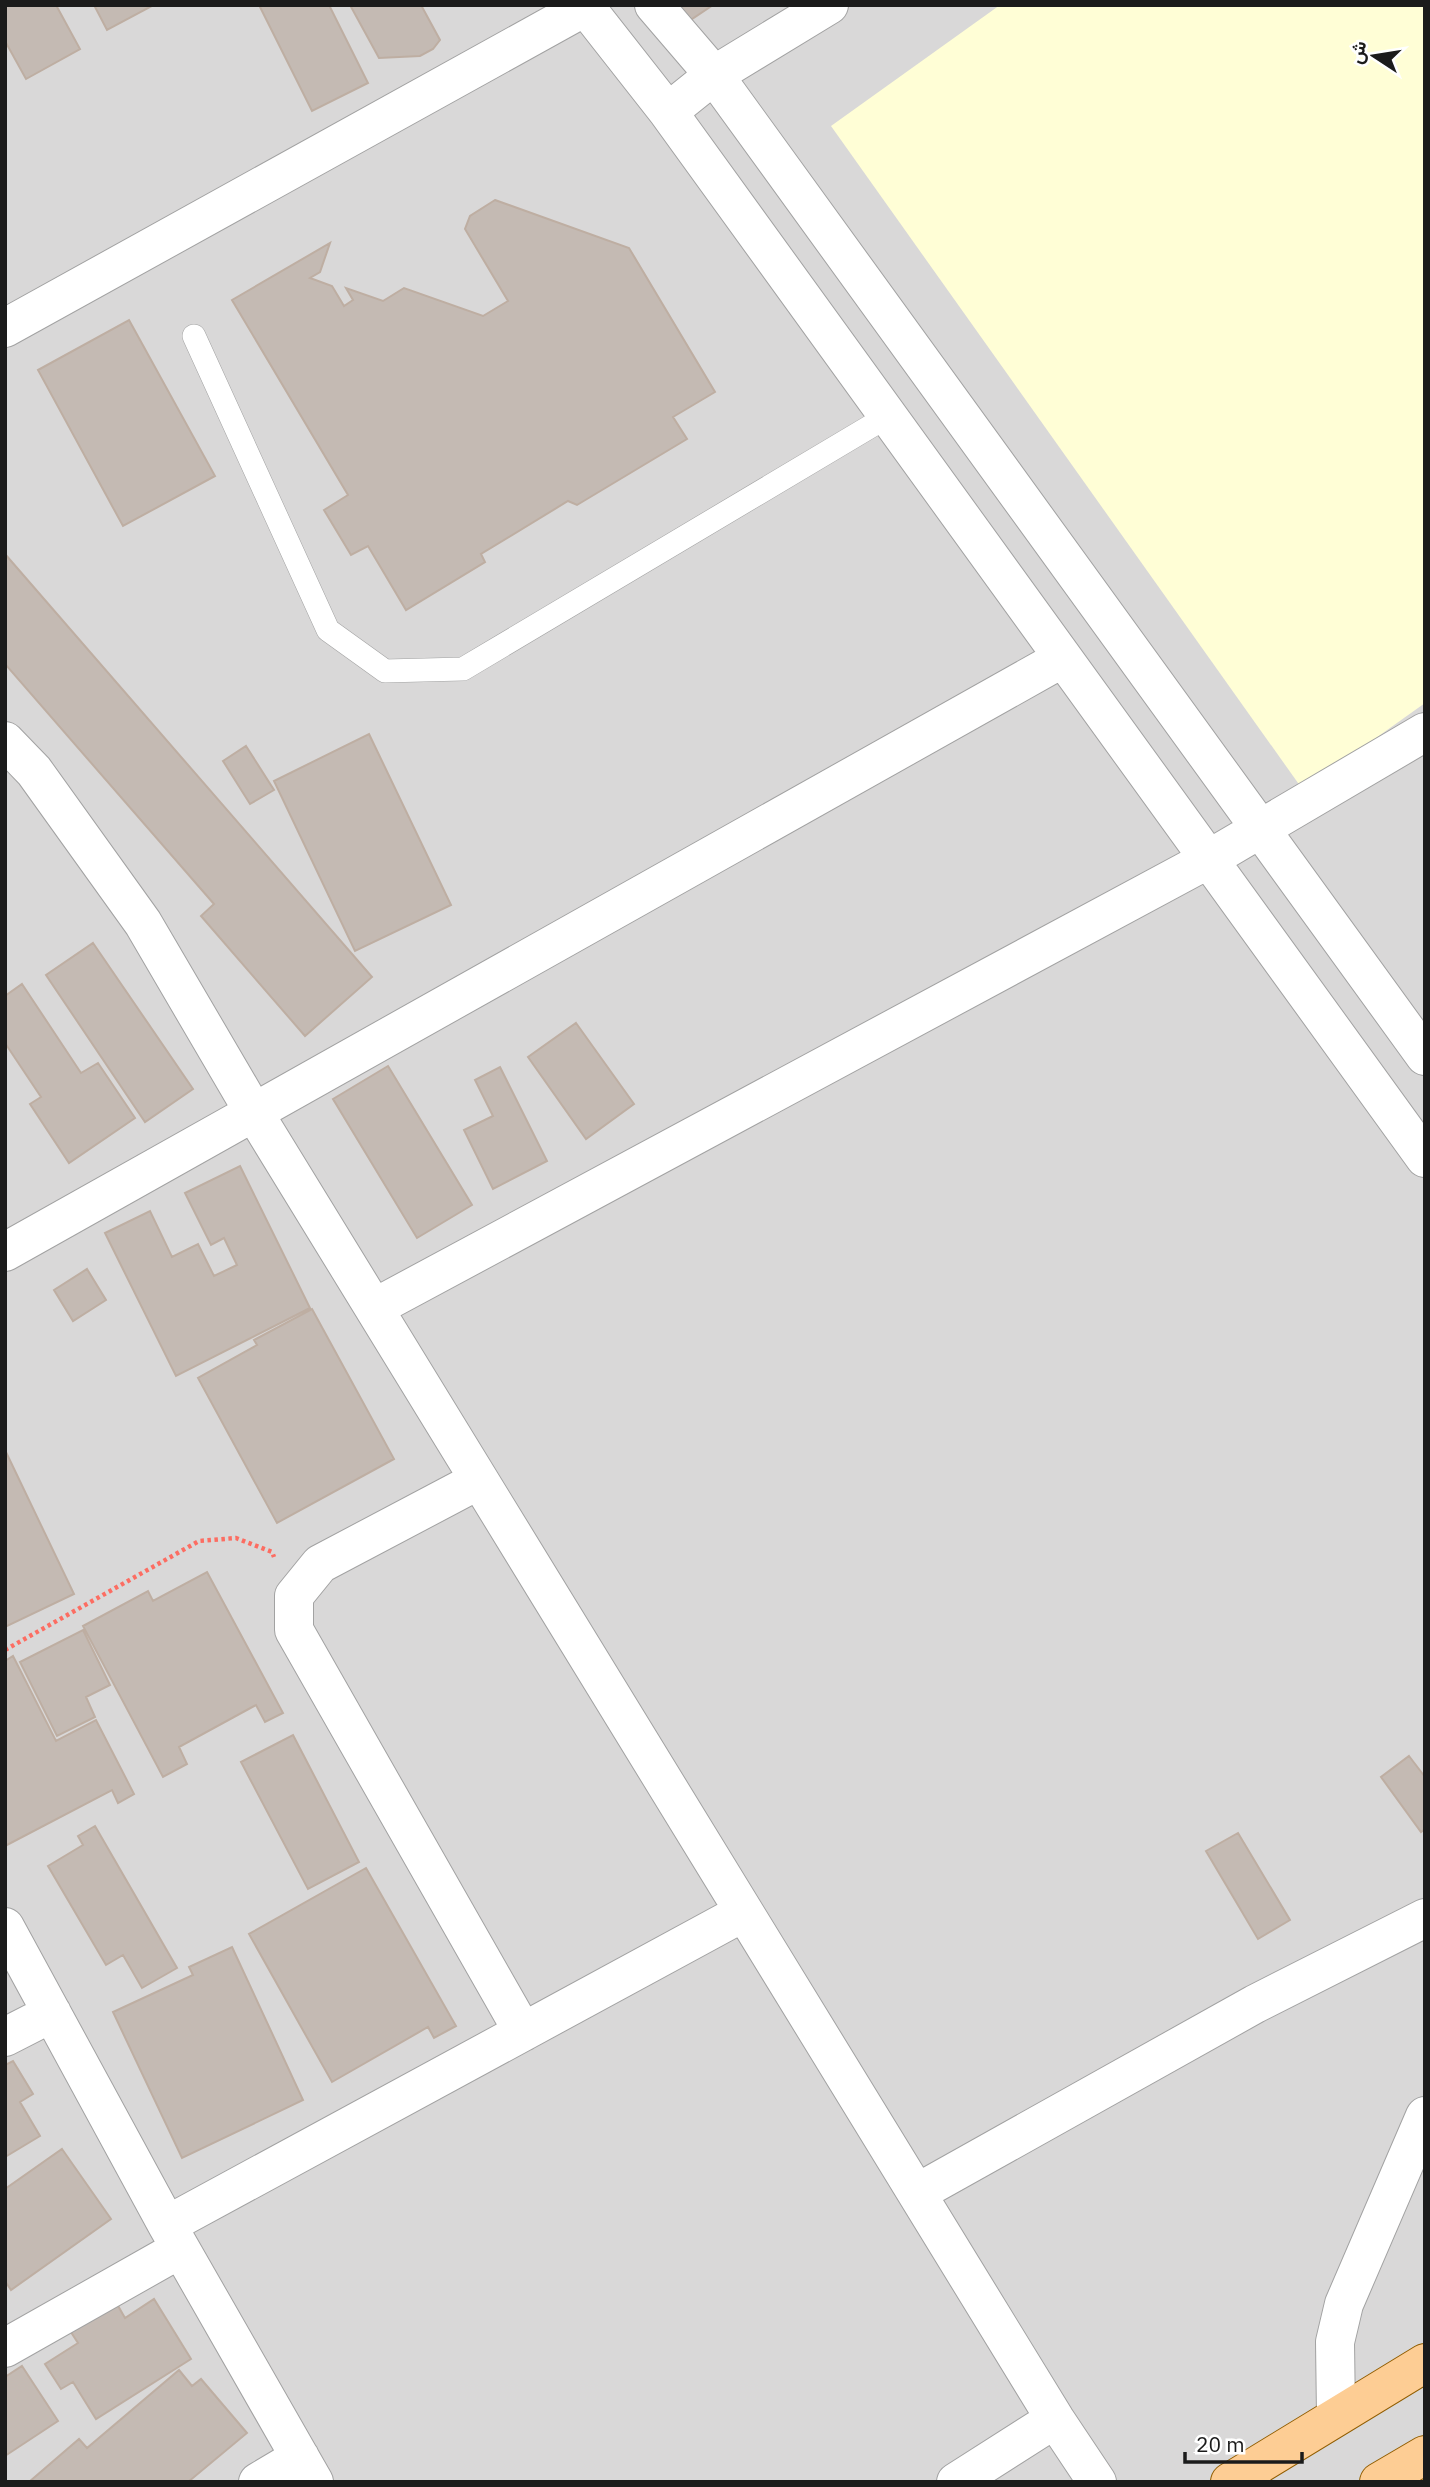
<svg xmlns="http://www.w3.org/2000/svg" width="1430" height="2487" font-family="'IBM Plex Sans',Vazirmatn,sans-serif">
  <rect width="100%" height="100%" fill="#ede8e0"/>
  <path fill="#d9d8d8" d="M5,5H1425V2482H5Z"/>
  <path fill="#fffed6" d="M1000,5H1425V703L1303,790L831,126Z"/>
  <path fill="#c4bab3" stroke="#beaea2" stroke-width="2" d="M5,5H56L80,49L26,79L5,41Z
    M94,5H152V6L107,30Z
    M259,5H329L368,83L312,111Z
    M350,5H421L440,40L433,49L420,56L379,58Z
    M675,5H713L686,23Z
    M495,200L629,248L715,392L673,417L687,439L577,505L568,501L481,554L485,562L406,610L368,546L351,555L324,510L348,495L232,300L330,243L320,272L310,278L332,286L344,306L353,300L346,288L383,301L404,288L483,316L508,301L465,229L470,216Z
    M129,320L215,476L123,526L38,370Z
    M5,554L372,977L305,1036L201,916L214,904L5,664Z
    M369,734L451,905L355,951L274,781Z
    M246,746L274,790L250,804L223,761Z
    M93,943L193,1089L145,1122L46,975Z
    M22,984L81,1073L98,1063L135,1118L69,1163L30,1104L41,1097L5,1043V996Z
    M576,1023L634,1104L586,1139L528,1057Z
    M388,1066L472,1205L417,1238L333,1099Z
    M500,1067L547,1161L493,1189L464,1130L493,1116L475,1080Z
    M240,1166L310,1308L176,1376L105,1233L150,1211L172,1257L198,1244L214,1276L237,1265L224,1238L211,1245L185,1193Z
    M87,1269L106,1300L73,1321L54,1290Z
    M312,1309L394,1459L277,1523L198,1378L257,1345L254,1340Z
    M5,1450L74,1594L5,1627Z
    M207,1572L283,1713L265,1722L256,1705L179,1747L187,1764L163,1777L83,1626L148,1591L153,1601Z
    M83,1630L110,1685L86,1697L95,1717L57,1736L20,1662Z
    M13,1656L56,1741L96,1720L134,1794L118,1803L112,1790L5,1846V1661Z
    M293,1735L359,1862L308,1889L241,1762Z
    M1409,1756L1425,1777V1829L1421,1832L1381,1777Z
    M95,1826L177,1968L142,1988L123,1955L106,1965L48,1866L83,1845L78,1836Z
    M1238,1833L1290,1920L1258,1939L1206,1851Z
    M366,1868L456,2026L434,2038L428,2027L332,2082L249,1934Z
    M232,1947L303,2100L182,2158L113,2012L193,1975L189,1967Z
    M13,2061L33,2094L20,2102L40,2136L5,2157V2065Z
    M62,2149L111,2219L11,2290L5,2281V2189Z
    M113,2297L125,2318L154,2299L191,2359L96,2419L73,2382L61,2389L45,2364L78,2343L67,2326Z
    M22,2366L58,2421L5,2456V2377Z
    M179,2370L192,2386L201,2379L247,2433L188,2482H29L79,2439L87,2448Z"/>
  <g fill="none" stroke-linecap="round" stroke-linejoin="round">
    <g stroke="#a2a2a2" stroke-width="24">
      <path id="lane" d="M194,336L328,630L385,671L463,669L888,416"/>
    </g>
    <g stroke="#a2a2a2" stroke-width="40">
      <path id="street" d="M584,5L668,112L1425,1158
        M654,5L714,75L1425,1056
        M668,112L714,75L829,5
        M5,328L585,7
        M5,741L34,771L143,923L253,1111L1055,2419L1097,2482
        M5,1252L1063,658
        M374,1308L1209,859L1425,732
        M479,1480L320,1564L294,1596V1630L523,2032
        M5,1927L167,2225L314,2482
        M5,2037L52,2013
        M917,2193L1255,2004L1425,1918
        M167,2225L744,1912
        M5,2348L180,2249
        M1336,2415L1335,2342L1344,2304L1425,2116
        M258,2482L300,2457
        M956,2482L1055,2419"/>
    </g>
    <g stroke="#915d00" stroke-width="40">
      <path id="primary" d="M1230,2482L1425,2363
        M1379,2482L1425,2455"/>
    </g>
    <path stroke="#fc6d62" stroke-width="4.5" stroke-dasharray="3.5 3.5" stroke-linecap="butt" d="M5,1650L199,1541L236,1538L272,1552L274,1557"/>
    <use href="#lane" stroke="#fff" stroke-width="23"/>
    <use href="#street" stroke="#fff" stroke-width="38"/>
    <use href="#primary" stroke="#fdcd94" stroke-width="38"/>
  </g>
  <rect width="1430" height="2487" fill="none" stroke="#1b1b1b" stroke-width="14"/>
  <g transform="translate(1374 56) rotate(282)" stroke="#ffffff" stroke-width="5" paint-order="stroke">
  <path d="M0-5L12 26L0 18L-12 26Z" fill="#1b1b1b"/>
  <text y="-10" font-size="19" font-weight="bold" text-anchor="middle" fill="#1b1b1b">ش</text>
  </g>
  <path d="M1185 2452v10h117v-10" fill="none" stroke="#1b1b1b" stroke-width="3.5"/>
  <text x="1196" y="2452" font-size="21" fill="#1b1b1b" stroke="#ffffff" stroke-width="5" paint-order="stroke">20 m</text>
</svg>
